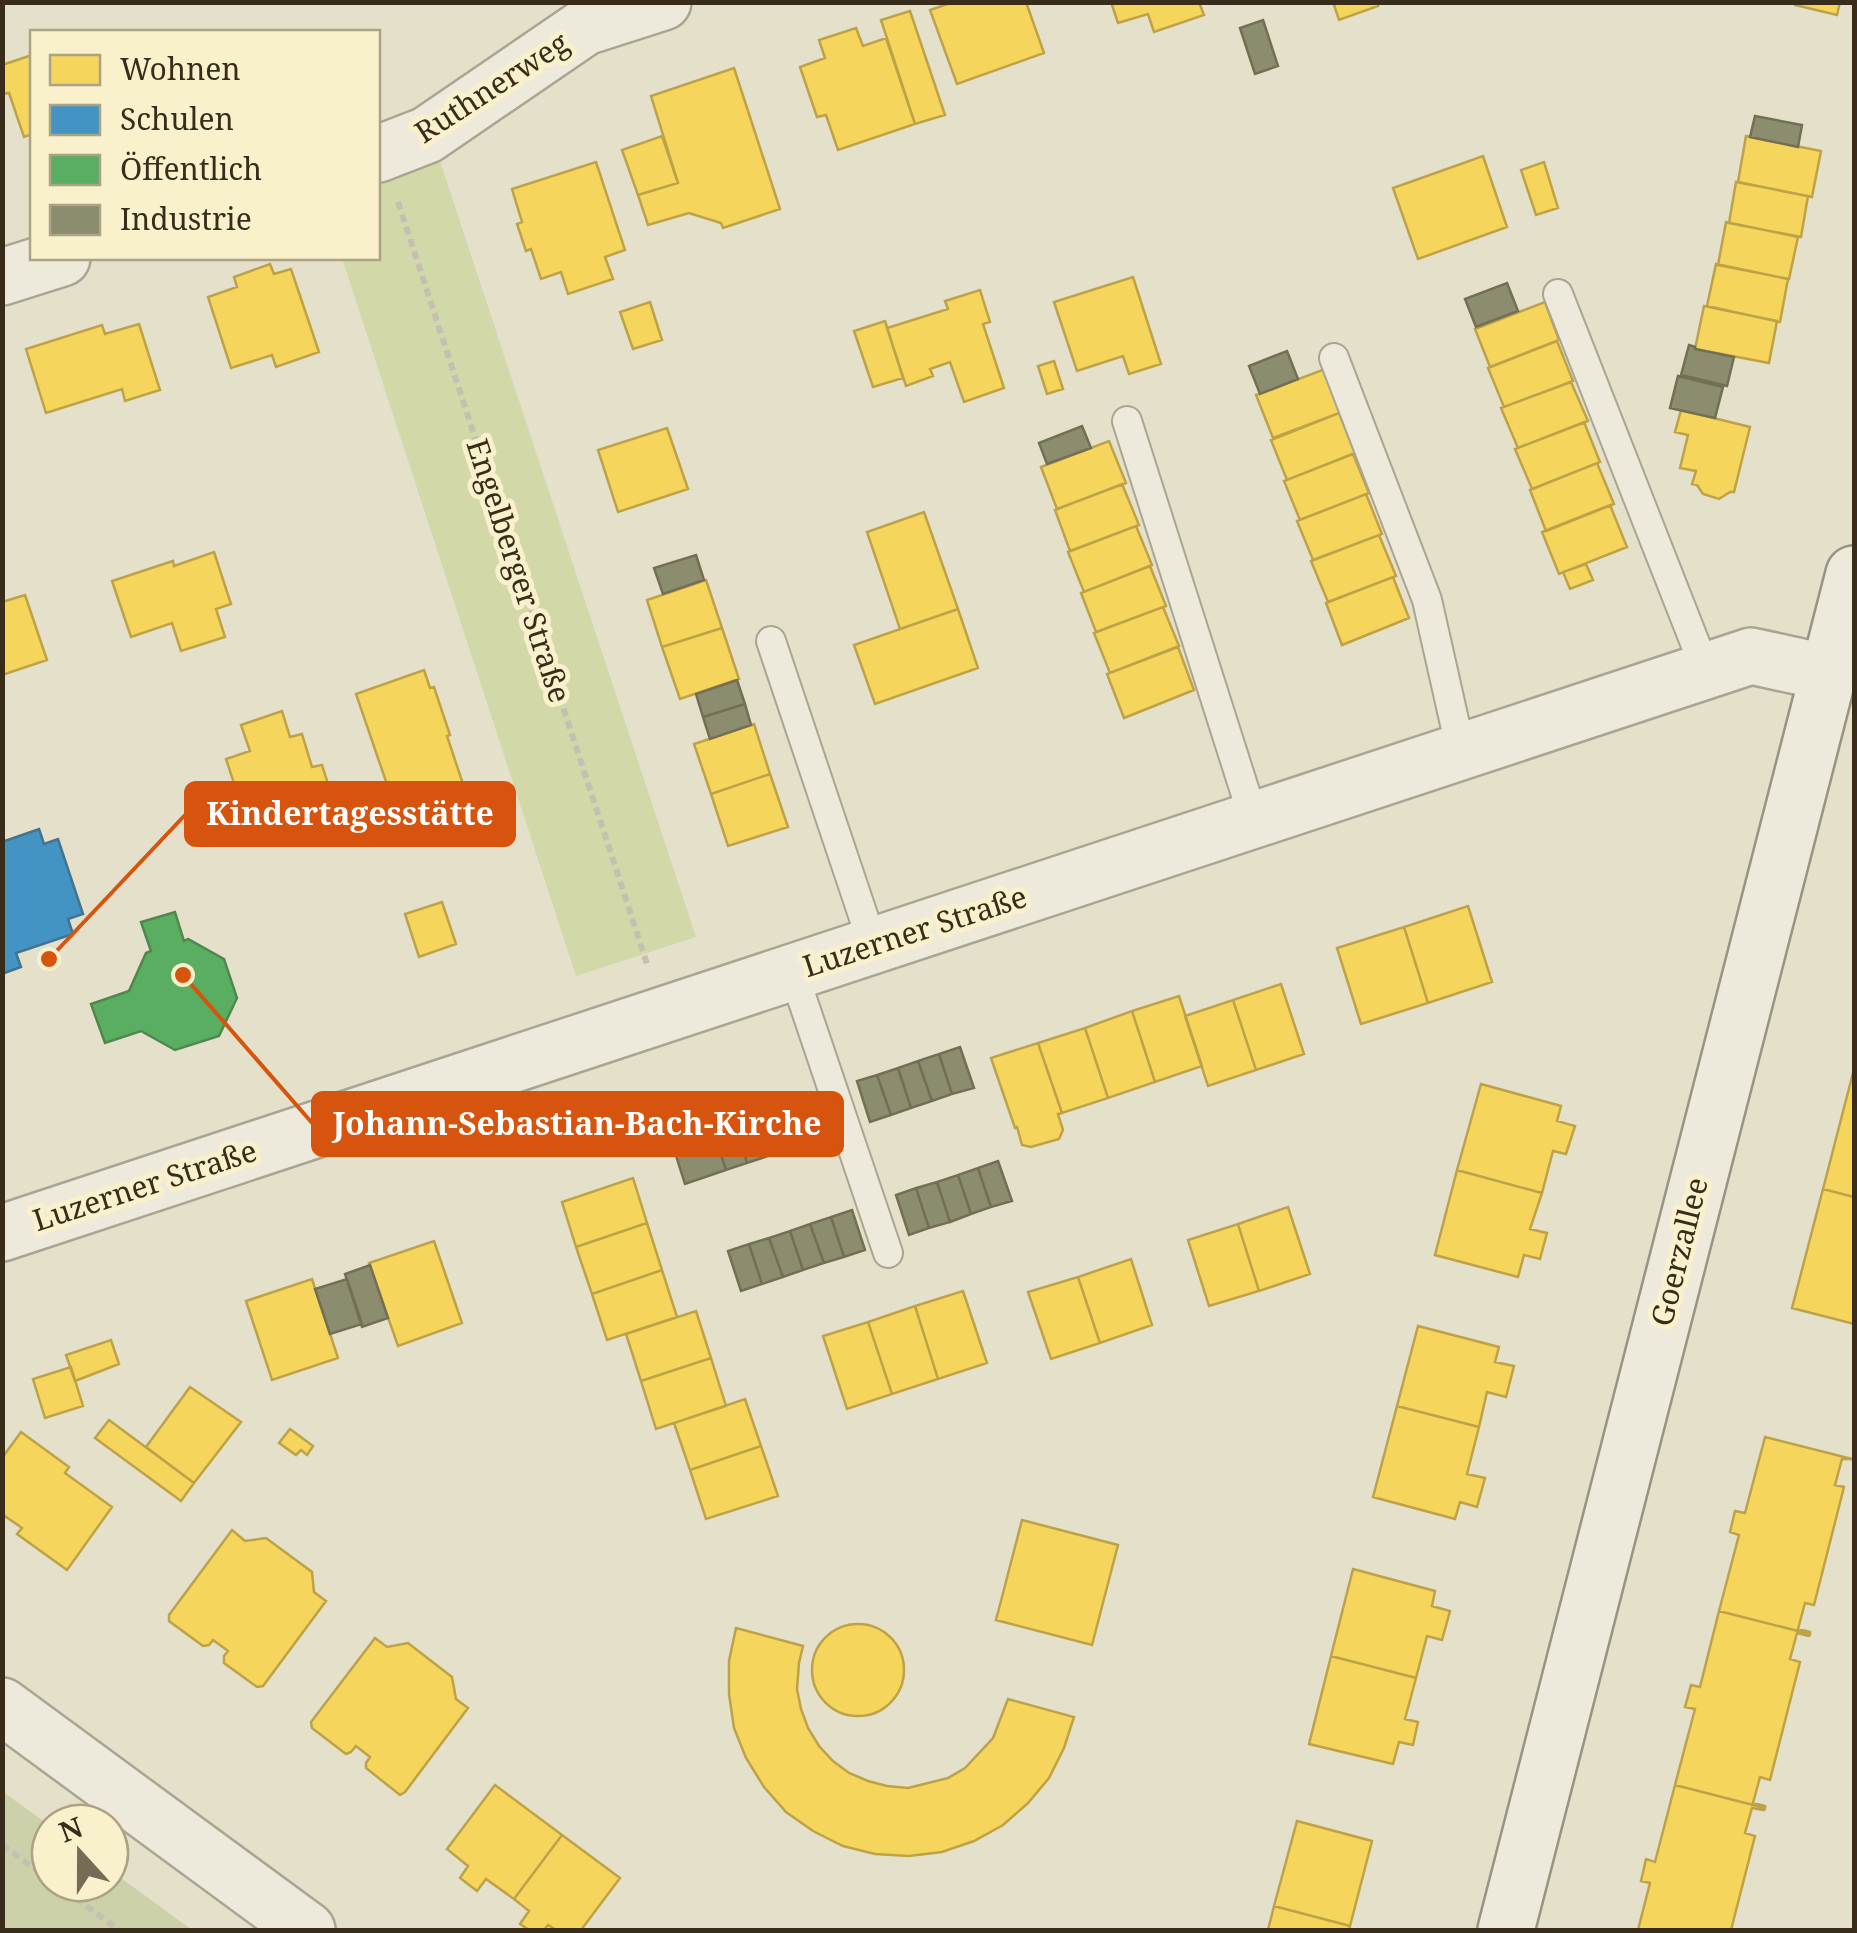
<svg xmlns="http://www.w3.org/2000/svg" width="1857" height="1933" font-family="'Noto Serif',serif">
  <rect width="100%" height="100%" fill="#e5e0c9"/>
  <path fill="#d3d8a9" d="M436,149L696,937L576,976L342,258H378V168Z"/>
  <path fill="#cdd1a9" d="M2,1791L50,1826V1883H110V1870L192,1930H3Z"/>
  <path fill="#f6d55c" stroke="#bda248" stroke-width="2.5" d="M953,2H1026L1044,53L957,84L930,10Z
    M1111,2H1199L1204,15L1154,32L1148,14L1118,23Z
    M1333,2H1377L1378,6L1339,20Z
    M1795,2H1840L1837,15L1795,5Z
    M910,11L945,115L915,124L881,20Z
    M856,28L863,46L886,38L915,124L838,150L826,115L817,117L800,67L825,58L819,40Z
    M32,55V134L24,137L9,93L2,94V65Z
    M734,68L780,209L723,228L721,223L689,213L648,225L638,195L678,183L651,96Z
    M662,136L678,183L638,195L622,150Z
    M1746,136L1821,151L1812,197L1738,182Z
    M1483,156L1507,227L1418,259L1393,188Z
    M596,162L625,250L605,257L613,279L568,294L561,272L541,279L531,249L526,251L517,224L522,222L512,189Z
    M1544,162L1558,208L1536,215L1521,170Z
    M1736,182L1808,196L1801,237L1729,223Z
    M1726,222L1798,237L1789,279L1718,265Z
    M270,264L274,274L291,269L319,352L276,367L272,355L231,368L208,297L237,287L234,277Z
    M1716,264L1788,279L1780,322L1707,306Z
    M1133,277L1161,364L1129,374L1123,356L1077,371L1054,302Z
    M980,290L990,322L983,324L1004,388L964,402L950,362L930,369L933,376L906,386L887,328L948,309L945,301Z
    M650,302L662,340L633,349L620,312Z
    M1545,302L1559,340L1490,367L1475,329Z
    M1704,306L1777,321L1769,363L1695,349Z
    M885,321L903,378L873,387L854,331Z
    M139,324L160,390L125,401L122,389L46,413L26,349L102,325L105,334Z
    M1557,341L1573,381L1504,407L1488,368Z
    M1054,361L1063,389L1047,394L1038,366Z
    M1325,369L1342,412L1273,438L1256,395Z
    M1571,382L1588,421L1518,448L1501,408Z
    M1681,410L1750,427L1734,492H1730L1719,499L1703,494L1697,485L1692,484L1696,471L1680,468L1688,435L1675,432Z
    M1339,413L1355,453L1287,480L1271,440Z
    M1584,422L1600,462L1532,489L1515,449Z
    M667,428L688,489L618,512L598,450Z
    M1109,441L1126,483L1057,509L1041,467Z
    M1353,454L1369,493L1300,520L1284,481Z
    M1597,463L1614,504L1546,531L1530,490Z
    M1122,484L1139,525L1070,551L1055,510Z
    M1366,494L1382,534L1313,560L1297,521Z
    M1610,505L1627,547L1559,574L1542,532Z
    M924,512L958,609L900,629L867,532Z
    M1136,526L1152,565L1084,592L1068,552Z
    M1379,535L1396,576L1328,602L1311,561Z
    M214,552L231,604L216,609L225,637L181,651L172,623L131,637L112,581L173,561L174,566Z
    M1586,564L1593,580L1570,589L1563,572Z
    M1150,566L1166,606L1096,632L1081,593Z
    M1393,577L1409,618L1342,645L1326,603Z
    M706,580L722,628L662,647L647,600Z
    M25,595L47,660L2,675V602Z
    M1163,607L1179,646L1110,673L1094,633Z
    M958,609L978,668L875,704L854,645Z
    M722,628L739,679L680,699L662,647Z
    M1178,647L1194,690L1124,718L1107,674Z
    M424,670L430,688L434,687L450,735L447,736L465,790L426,804L421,789L392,799L356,694Z
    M282,711L290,737L302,734L312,767L322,765L336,809L302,817L294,814L283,802L244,814L226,759L250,751L241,725Z
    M754,724L770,774L711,794L694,744Z
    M770,774L788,827L728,846L711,794Z
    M442,902L456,944L419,957L405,914Z
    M1468,906L1492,982L1428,1003L1404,927Z
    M1404,927L1428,1003L1361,1024L1337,948Z
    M1281,984L1304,1054L1256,1070L1233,1000Z
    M1179,996L1202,1066L1155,1082L1132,1011Z
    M1233,1000L1256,1070L1208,1086L1185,1016Z
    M1132,1011L1155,1082L1108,1098L1085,1028Z
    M1085,1028L1108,1098L1062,1113L1038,1043Z
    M1038,1043L1062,1113L1058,1114L1063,1130L1059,1139L1031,1147L1022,1145L1017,1127L1015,1128L991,1058Z
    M1854,1069V1197L1823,1189Z
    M1481,1084L1561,1106L1557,1121L1575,1126L1566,1154L1553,1151L1542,1193L1457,1170Z
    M1457,1170L1542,1193L1530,1229L1547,1233L1540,1259L1524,1255L1518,1277L1435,1255Z
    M633,1178L647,1223L576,1247L562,1202Z
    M1823,1189L1854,1197V1324L1792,1308Z
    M1288,1207L1310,1274L1259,1291L1238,1224Z
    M647,1223L662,1270L592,1294L576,1247Z
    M1238,1224L1259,1291L1209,1306L1188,1240Z
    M434,1241L462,1323L398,1346L369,1263Z
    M1131,1259L1152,1325L1100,1343L1078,1277Z
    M662,1270L677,1317L607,1340L592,1294Z
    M1078,1277L1100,1343L1051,1359L1028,1292Z
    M312,1279L338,1358L272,1380L246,1301Z
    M963,1291L987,1363L938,1379L915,1306Z
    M915,1306L938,1379L892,1394L868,1322Z
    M696,1311L711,1358L641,1381L626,1334Z
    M868,1322L892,1394L847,1409L823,1336Z
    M1418,1326L1499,1347L1495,1362L1514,1366L1506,1397L1487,1392L1479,1427L1397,1406Z
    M111,1340L119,1364L75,1381L66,1355Z
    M711,1358L726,1406L656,1429L641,1381Z
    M71,1367L83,1406L45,1418L33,1379Z
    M190,1387L241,1422L194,1483L146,1447Z
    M745,1399L761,1446L690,1470L674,1423Z
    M1397,1406L1479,1427L1467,1474L1485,1478L1477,1507L1460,1502L1455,1519L1373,1497Z
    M109,1420L194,1483L181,1501L95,1438Z
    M290,1429L313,1446L307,1455L301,1450L296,1455L279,1443Z
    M21,1432L69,1467L65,1473L112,1507L67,1570L17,1534L22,1528L2,1514V1458Z
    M1765,1437L1852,1459H1842L1835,1485L1844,1487L1814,1605L1805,1603L1798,1629L1810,1632V1634L1719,1611L1739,1535L1730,1532L1735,1511L1745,1513Z
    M761,1446L778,1496L706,1519L690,1470Z
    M1022,1520L1118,1545L1092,1645L996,1620Z
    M232,1530L245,1541L266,1538L312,1572L314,1592L326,1601L263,1686L257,1687L224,1663V1656L228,1651L213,1640L209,1645L203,1646L169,1621V1615Z
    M1353,1569L1435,1591L1432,1606L1450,1611L1442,1640L1427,1636L1416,1678L1331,1656Z
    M1719,1611L1810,1634L1809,1636L1797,1633L1790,1659L1800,1662L1770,1780L1760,1777L1753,1803L1765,1806V1808L1675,1785L1695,1709L1685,1707L1691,1685L1700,1687Z
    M812 1670a46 46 0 1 1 92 0a46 46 0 1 1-92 0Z
    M736,1628L803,1646L799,1663L797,1689L801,1709L808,1728L819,1746L833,1761L849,1773L868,1781L887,1786L908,1788L948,1778L965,1768L993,1738L1008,1699L1074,1717L1064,1748L1049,1778L1028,1803L1003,1825L974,1841L942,1852L909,1856L875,1854L843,1846L813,1831L786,1812L764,1787L746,1758L734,1728L729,1694V1661Z
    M375,1638L387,1647L408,1643L452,1677L456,1699L468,1708L405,1792L400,1795L366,1768V1763L370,1757L356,1746L351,1752L346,1754L312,1728L311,1722Z
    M1331,1656L1416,1678L1405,1719L1418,1722L1413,1745L1399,1742L1393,1764L1309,1744Z
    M495,1785L562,1835L514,1899L486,1879L477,1891L460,1878L468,1866L447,1849Z
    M1675,1785L1765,1808L1764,1810L1752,1808L1745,1833L1755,1836L1731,1930H1638L1650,1883L1641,1881L1646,1859L1655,1862Z
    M1297,1821L1372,1841L1350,1926L1274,1906Z
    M562,1835L620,1878L581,1930H556L548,1925L544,1930H529L520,1924L529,1911L514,1899Z
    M1274,1906L1350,1926L1349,1930H1268Z"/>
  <path fill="#4393c3" stroke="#407490" stroke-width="2.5" d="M39,829L44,844L58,839L83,914L68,919L73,934L16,953L21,967L2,974V842Z"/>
  <path fill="#5aae61" stroke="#50874c" stroke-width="2.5" d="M175,912L184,941L188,939L224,959L237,998L219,1036L175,1050L141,1031L105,1043L91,1004L129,991L146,953L151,951L141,922Z"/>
  <path fill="#8c8c6e" stroke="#736f55" stroke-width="2.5" d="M1263,20L1278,66L1255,74L1240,28Z
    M1755,116L1802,125L1798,147L1750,137Z
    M1507,283L1518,311L1476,327L1465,299Z
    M1689,345L1695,347V349L1734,357L1727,386L1681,375Z
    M1287,351L1298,379L1260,394L1249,366Z
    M1678,376L1723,387L1715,418L1670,408Z
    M1082,426L1091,448L1047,464L1039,443Z
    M696,555L704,580L663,594L654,568Z
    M737,680L745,704L703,717L696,694Z
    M745,704L751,725L710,739L703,717Z
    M960,1047L974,1088L952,1094L939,1054Z
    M939,1054L952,1094L932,1101L918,1061Z
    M918,1061L932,1101L911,1108L898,1068Z
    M898,1068L911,1108L891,1115L877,1075Z
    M877,1075L891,1115L870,1122L857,1081Z
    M775,1109L788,1149L768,1156L754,1116Z
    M754,1116L768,1156L747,1163L734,1123Z
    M734,1123L747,1163L726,1170L713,1129Z
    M713,1129L726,1170L685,1184L672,1143Z
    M998,1161L1012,1201L991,1207L978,1168Z
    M978,1168L991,1207L971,1214L958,1175Z
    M958,1175L971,1214L950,1222L937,1182Z
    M937,1182L950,1222L929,1228L916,1188Z
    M916,1188L929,1228L909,1235L896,1195Z
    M852,1210L865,1250L844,1257L831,1217Z
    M831,1217L844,1257L824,1263L810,1224Z
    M810,1224L824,1263L803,1270L790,1231Z
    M790,1231L803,1270L783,1277L769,1238Z
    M769,1238L783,1277L762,1284L749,1244Z
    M749,1244L762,1284L741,1291L728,1251Z
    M370,1265L388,1318L362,1327L345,1274Z
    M347,1279L362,1324L330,1334L315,1289Z"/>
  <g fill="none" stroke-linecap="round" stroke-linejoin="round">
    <g stroke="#aaa493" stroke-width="32">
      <path id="service" d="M1558,294L1706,671
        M1334,358L1427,600L1461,751
        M1127,421L1254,820
        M771,641L873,945
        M793,972L888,1253"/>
    </g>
    <g stroke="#aaa493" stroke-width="60">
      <path id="minor" d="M378,154L427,135L585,27L663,2
        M2,277L62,258
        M2,1233L1751,656L1829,673"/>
    </g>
    <g stroke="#aaa493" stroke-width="60">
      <path id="tertiary" d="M2,1706L307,1930"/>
    </g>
    <g stroke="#999383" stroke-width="60">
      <path id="secondary" d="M1506,1930L1854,574"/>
    </g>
    <path stroke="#c5c0b2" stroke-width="6" stroke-dasharray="8 5" stroke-linecap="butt" d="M398,202L647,964
      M2,1845L50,1880
      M55,1883L119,1930"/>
    <use href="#service" stroke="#ede9db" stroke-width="28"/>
    <use href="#minor" stroke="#ede9db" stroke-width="55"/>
    <use href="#tertiary" stroke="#ede9db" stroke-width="55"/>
    <use href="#secondary" stroke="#ede9db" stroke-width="55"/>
  </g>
  <g text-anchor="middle" stroke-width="10" stroke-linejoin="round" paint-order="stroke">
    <g font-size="30" fill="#392c1a" stroke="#f9f0cc">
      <text transform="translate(492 88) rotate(-33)" y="10">Ruthnerweg</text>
      <text transform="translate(518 571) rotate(72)" y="10">Engelberger Straße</text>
      <text transform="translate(915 932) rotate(-18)" y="10">Luzerner Straße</text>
      <text transform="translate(145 1186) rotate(-18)" y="10">Luzerner Straße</text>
      <text transform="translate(1680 1252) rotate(-76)" y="10">Goerzallee</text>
    </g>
  </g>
  <path fill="none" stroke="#d6540d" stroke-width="4" d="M49 959L186 814M183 975L313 1124"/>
  <g fill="#d6540d" stroke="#f9f0cc" stroke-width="4">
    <circle cx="49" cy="959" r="10"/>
    <circle cx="183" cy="975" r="10"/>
  </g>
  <g fill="#d6540d" stroke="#d6540d" stroke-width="4">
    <rect x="186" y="783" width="328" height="62" rx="10"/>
    <rect x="313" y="1093" width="529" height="62" rx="10"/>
  </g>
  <g font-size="32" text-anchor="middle" font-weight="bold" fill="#fff">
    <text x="350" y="825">Kindertagesstätte</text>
    <text x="577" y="1135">Johann-Sebastian-Bach-Kirche</text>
  </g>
  <rect width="1857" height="1933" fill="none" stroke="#392c1a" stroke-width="10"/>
  <rect x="30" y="30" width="350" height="230" fill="#f9f0cc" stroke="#aca285" stroke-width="2.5"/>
  <rect x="50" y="55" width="50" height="30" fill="#f6d55c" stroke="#aca285" stroke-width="2.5"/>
  <text x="120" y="80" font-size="30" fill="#392c1a">Wohnen</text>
  <rect x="50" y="105" width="50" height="30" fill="#4393c3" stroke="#aca285" stroke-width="2.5"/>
  <text x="120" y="130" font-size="30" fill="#392c1a">Schulen</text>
  <rect x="50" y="155" width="50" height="30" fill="#5aae61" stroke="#aca285" stroke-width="2.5"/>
  <text x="120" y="180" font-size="30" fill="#392c1a">Öffentlich</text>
  <rect x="50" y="205" width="50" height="30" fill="#8c8c6e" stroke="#aca285" stroke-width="2.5"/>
  <text x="120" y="230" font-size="30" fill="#392c1a">Industrie</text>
  <g transform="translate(80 1853) rotate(339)"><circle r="48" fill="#f9f0cc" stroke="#aca285" stroke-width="2.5"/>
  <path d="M0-8L18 38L0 25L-18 38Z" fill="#756b57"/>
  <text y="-15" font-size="28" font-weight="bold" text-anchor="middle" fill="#392c1a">N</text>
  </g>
</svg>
